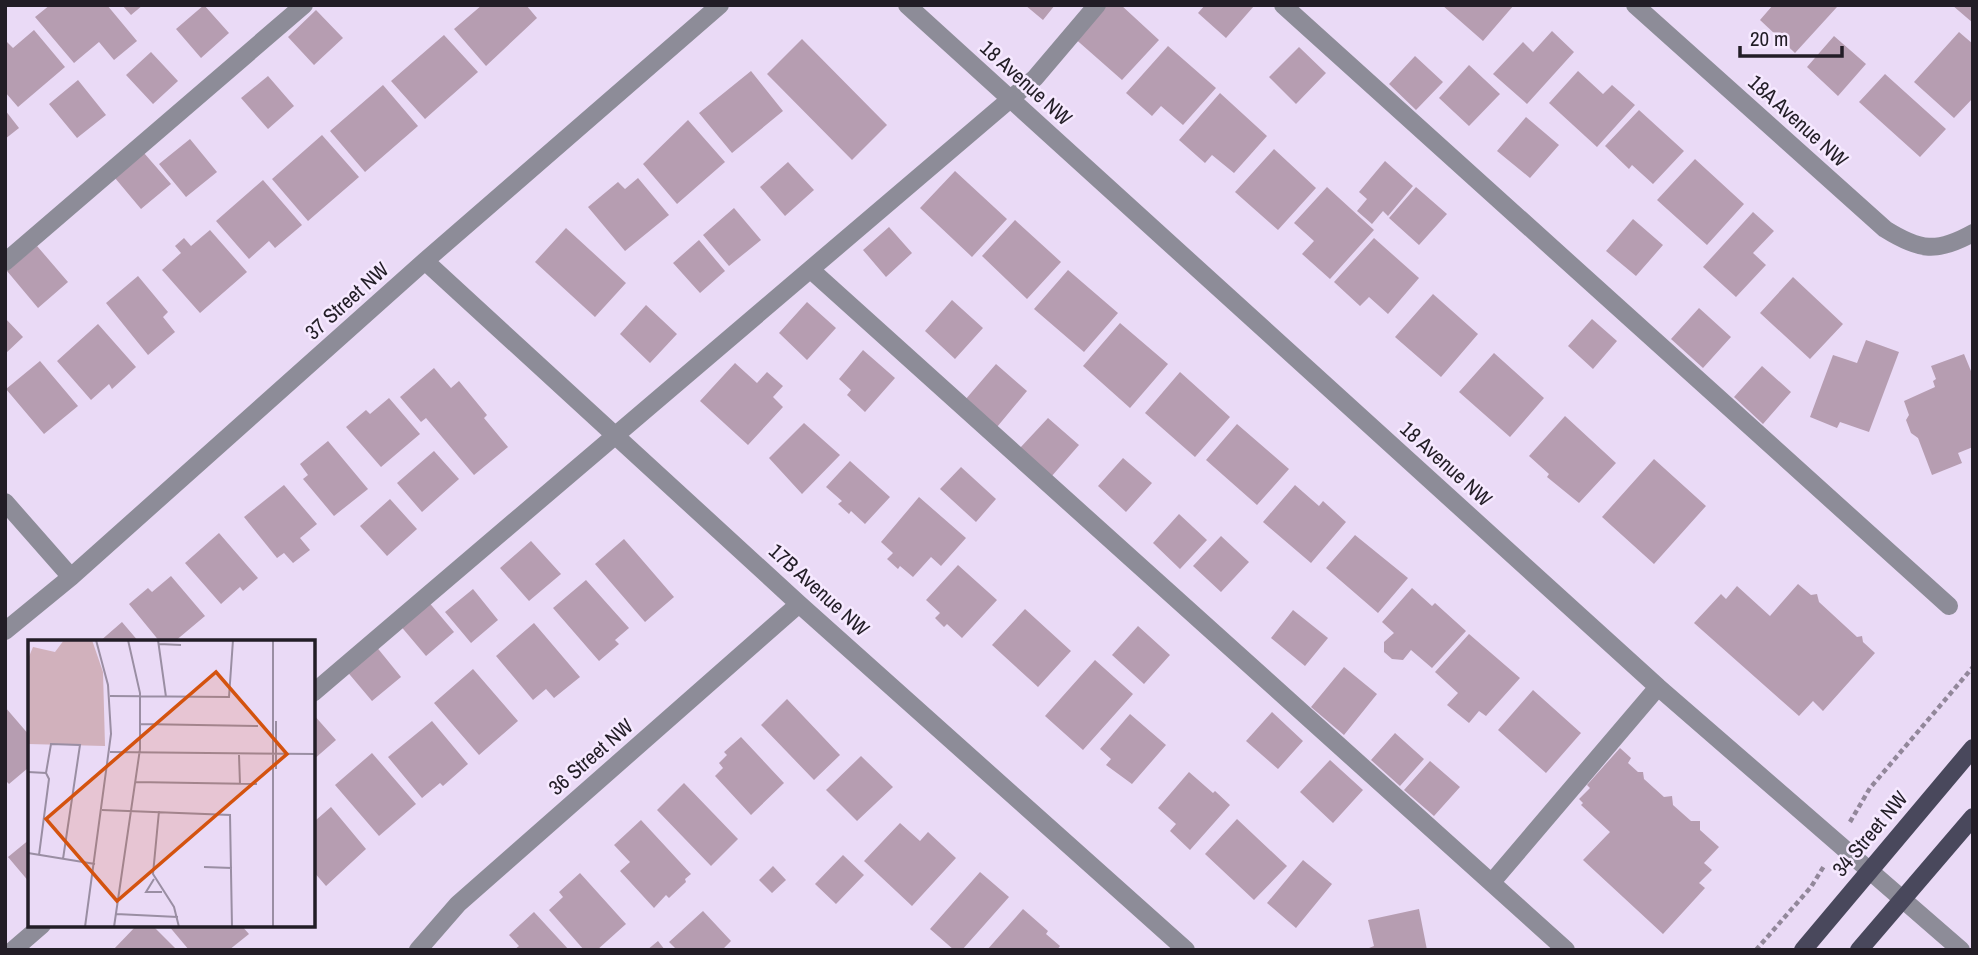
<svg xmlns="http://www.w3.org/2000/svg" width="1978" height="955" font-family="'Archivo Narrow',sans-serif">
  <rect width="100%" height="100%" fill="#eadaf6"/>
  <path fill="#b69db1" d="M50,5H107L137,41L114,60L99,42L74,63L35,17Z
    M122,5H143L131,15Z
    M204,5L229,33L201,58L176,29Z
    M482,5H526L537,18L486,66L454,29Z
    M1025,5H1055L1043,20Z
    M1100,5H1121L1159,40L1122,80L1072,36Z
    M1205,5H1253L1254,6L1226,38L1198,13Z
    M1442,5H1514L1483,41Z
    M1773,5H1835L1837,7L1795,53L1760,20Z
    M1952,5H1973V23Z
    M316,10L343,38L314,65L288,37Z
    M34,30L65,67L18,107L5,92V40L13,48Z
    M1552,31L1574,52L1527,104L1493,74L1523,42L1533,52Z
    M1959,32L1973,44V98L1954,118L1914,82Z
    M444,35L478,72L425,119L391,81Z
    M1834,36L1866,64L1838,96L1807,67Z
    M802,39L887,125L852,160L767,74Z
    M1168,46L1216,88L1183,125L1161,106L1152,116L1126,93Z
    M1299,47L1326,73L1296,104L1269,77Z
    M151,52L178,81L153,104L126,75Z
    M1415,56L1443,82L1416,110L1389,84Z
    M1469,65L1500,94L1469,126L1439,98Z
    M751,71L783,111L732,153L699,113Z
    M1578,71L1603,94L1612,85L1635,105L1597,147L1549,103Z
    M1885,74L1946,129L1920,157L1859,102Z
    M268,76L294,106L268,129L241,98Z
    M78,80L106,115L77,138L49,104Z
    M383,85L418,126L365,172L330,131Z
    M1220,93L1267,136L1234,173L1212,155L1205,163L1179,140Z
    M5,110L19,128L5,139Z
    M1639,110L1684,151L1653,184L1632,165L1629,169L1605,146Z
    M1526,117L1559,145L1530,178L1497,151Z
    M688,120L725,162L677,204L643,164Z
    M322,135L359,177L308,221L272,179Z
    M190,139L217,172L186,197L159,164Z
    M1274,149L1316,188L1278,230L1235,192Z
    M144,153L171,184L141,209L115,178Z
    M1695,159L1744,204L1707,245L1657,200Z
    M1385,161L1413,186L1388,216L1383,211L1372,224L1357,211L1367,199L1359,192Z
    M788,162L814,190L785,216L760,187Z
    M955,171L1007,219L972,257L920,208Z
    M638,178L669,215L625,251L588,207L618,182L625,189Z
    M263,180L302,225L275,248L269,241L249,259L216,221Z
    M1327,187L1374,230L1330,279L1302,254L1314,241L1294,223Z
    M1416,187L1447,214L1419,245L1389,218Z
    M734,208L761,240L729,266L703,235Z
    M1753,212L1774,231L1753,253L1766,265L1736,297L1703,267Z
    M1633,219L1663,245L1636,276L1606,251Z
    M1015,220L1061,262L1027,299L982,256Z
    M889,227L912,253L886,277L863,250Z
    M566,228L626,283L595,317L535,262Z
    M210,230L247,272L200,313L162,270L181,253L175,246L184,238L191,246Z
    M1374,238L1419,278L1388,314L1369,297L1360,306L1334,282Z
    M699,240L725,271L700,293L673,263Z
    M37,246L68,282L38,308L7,271Z
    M1068,270L1118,313L1084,352L1034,309Z
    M138,276L168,312L163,317L175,332L148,355L106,303Z
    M1793,277L1843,324L1810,359L1760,313Z
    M1433,294L1478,334L1441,377L1395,337Z
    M952,300L983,328L955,359L925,331Z
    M807,302L836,328L807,360L779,333Z
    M646,305L677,334L650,363L620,334Z
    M1699,308L1731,337L1703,368L1671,339Z
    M5,318L23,337L5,354Z
    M1592,319L1617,341L1593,369L1568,346Z
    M1120,323L1168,364L1130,408L1083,366Z
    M98,324L136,367L112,389L109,384L91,400L57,361Z
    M1866,340L1899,352L1869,432L1840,422L1837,428L1810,417L1833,355L1857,363Z
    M863,350L895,378L865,412L847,395L851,390L839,379Z
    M1494,353L1544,398L1510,437L1459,392Z
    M1964,354L1973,376V447L1958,453L1962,463L1932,475L1918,438L1911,433L1906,420L1909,415L1904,401L1935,387L1933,381L1936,379L1931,366Z
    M40,361L78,406L44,434L6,389Z
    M735,363L757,383L767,372L783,386L773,397L783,407L748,445L700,401Z
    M996,364L1027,391L997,427L965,400Z
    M1762,366L1791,392L1763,424L1734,397Z
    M434,368L451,388L459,381L487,415L484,418L508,447L474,475L426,418L421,422L400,397Z
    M1180,372L1230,417L1195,457L1145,413Z
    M389,398L420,434L381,467L346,427L366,410L370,414Z
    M1565,416L1616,463L1579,503L1547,477L1549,474L1529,456Z
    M1048,418L1079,445L1051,477L1020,448Z
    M804,423L840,455L802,494L769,458Z
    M1237,424L1289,469L1257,505L1206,460Z
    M328,441L368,489L334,516L303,479L308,475L300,464Z
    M434,451L459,479L422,512L397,483Z
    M1123,458L1152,483L1126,512L1098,486Z
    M1654,459L1706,506L1654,564L1602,517Z
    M850,461L890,497L865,524L851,511L849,514L838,504L842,501L826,487Z
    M961,467L996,499L976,522L940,489Z
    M284,485L317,524L300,538L310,550L293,563L284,553L277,558L244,517Z
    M1295,485L1319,506L1323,501L1346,522L1311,563L1263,522Z
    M919,497L966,538L941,566L931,557L913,577L900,566L898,569L887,559L893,553L881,542Z
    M390,499L417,529L387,556L360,526Z
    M1179,514L1207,540L1180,569L1153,543Z
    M219,533L258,578L243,591L240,587L221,604L185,563Z
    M1355,535L1408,578L1378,613L1326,568Z
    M1221,536L1249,562L1221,592L1193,566Z
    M624,539L674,597L645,622L595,564Z
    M531,541L561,574L529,601L500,568Z
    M958,565L997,600L962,638L947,624L944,627L935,618L940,613L926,600Z
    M171,576L205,616L174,642H160L129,604L148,588L152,592Z
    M586,580L629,628L615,640L619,644L599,661L553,608Z
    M1798,584L1811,595L1817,594L1819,602L1857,637L1862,636L1863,642L1875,653L1823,711L1813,701L1799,716L1694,623L1721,594L1726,599L1737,586L1770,616Z
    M1412,588L1432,606L1435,603L1466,631L1432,668L1411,650L1403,660L1392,659L1384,652V642L1394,633L1382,622Z
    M473,589L498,620L471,643L445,612Z
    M427,600L454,632L426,656L399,624Z
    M1025,609L1071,651L1038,687L992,645Z
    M1293,610L1328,638L1305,666L1271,638Z
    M122,622L139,642H99Z
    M534,623L580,677L554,698L546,689L533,700L496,656Z
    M1138,626L1170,655L1144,684L1112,655Z
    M1469,634L1520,678L1486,716L1479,711L1469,723L1447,705L1458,693L1435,672Z
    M375,645L401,677L372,701L345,669Z
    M1095,660L1133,694L1083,750L1045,716Z
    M1344,667L1377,694L1344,735L1311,707Z
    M473,669L518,721L479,755L434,703Z
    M1533,690L1581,733L1546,773L1498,730Z
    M787,699L840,755L814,780L761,725Z
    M5,707L30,736V769L28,768L9,784L5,780Z
    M1272,712L1303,741L1278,769L1246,741Z
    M313,714L336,740L313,760Z
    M1130,714L1166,745L1132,784L1106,765L1111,759L1100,749Z
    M432,721L468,764L443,786L440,783L422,798L388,757Z
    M1395,733L1424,759L1400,786L1371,760Z
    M741,737L784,783L751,815L715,776L723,768L719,763L727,755L724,752Z
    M1620,748L1631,758L1628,763L1638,772H1643L1644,779L1664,797L1672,796L1673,805L1691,821H1700V830L1719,847L1704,863L1712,870L1699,883L1705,888L1663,934L1583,860L1610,832L1581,805L1583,803L1579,799L1590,788L1587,785Z
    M372,753L416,804L379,836L335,785Z
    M861,756L893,787L857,821L826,790Z
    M1330,760L1363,790L1333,823L1300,792Z
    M1430,761L1460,787L1434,816L1404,790Z
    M1189,772L1213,793L1215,791L1230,805L1190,850L1170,831L1176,824L1158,808Z
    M684,783L738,839L711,866L657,810Z
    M331,807L366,849L326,886L313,871V817L316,820Z
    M1237,819L1287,866L1254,900L1205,854Z
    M641,820L691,874L685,879L686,882L669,898L666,895L654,908L620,871L630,862L614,845Z
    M900,823L920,841L928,832L956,858L912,906L864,861Z
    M30,839V883L8,857Z
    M843,855L864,875L836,904L815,884Z
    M1303,860L1332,884L1296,928L1267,903Z
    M773,866L786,880L772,893L759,880Z
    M980,872L1009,897L962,950H954L930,929Z
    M580,873L626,924L597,950H584L549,910L563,897L559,892Z
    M1023,909L1048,931L1046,934L1060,946L1057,950H987Z
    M1419,909L1427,950H1364L1374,946L1368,920Z
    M703,911L731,941L722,950H677L669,942Z
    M534,912L569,950H514L519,946L509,935Z
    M137,925H152L177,950H113Z
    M168,925H241L249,934L229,950H189Z
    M658,941L665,950H647Z"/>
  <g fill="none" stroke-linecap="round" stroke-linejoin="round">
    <path stroke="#92879a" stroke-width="4.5" stroke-dasharray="5 3.5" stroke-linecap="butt" d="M1850,822L1870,788L1973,667
      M1756,950L1811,887L1824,866"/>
    <path stroke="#8d8c98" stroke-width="18" d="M907,5L1658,687L1961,950
      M1283,5L1949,606
      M1635,5L1885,229C1920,251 1937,253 1973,233
      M425,261L799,604L1186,950
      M5,262L304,5
      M811,270L1566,950
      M5,502L71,577
      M5,631L71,577L425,261L720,5
      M313,693L1035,78L1097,5
      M1492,882L1658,687
      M13,950L42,925
      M418,950L458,904L799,604"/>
    <path stroke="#49485c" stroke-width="18" d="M1803,950L1973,748
      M1859,950L1973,817"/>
  </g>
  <g text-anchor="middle" stroke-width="5" stroke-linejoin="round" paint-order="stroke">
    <g font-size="21" fill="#221d26" stroke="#f6e9ff">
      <text transform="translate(1026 83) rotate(42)" y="7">18 Avenue NW</text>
      <text transform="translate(1798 121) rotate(42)" y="7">18A Avenue NW</text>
      <text transform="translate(347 301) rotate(-42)" y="7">37 Street NW</text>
      <text transform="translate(1446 464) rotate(42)" y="7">18 Avenue NW</text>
      <text transform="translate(819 590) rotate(42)" y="7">17B Avenue NW</text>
      <text transform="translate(591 757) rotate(-41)" y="7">36 Street NW</text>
      <text transform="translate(1870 834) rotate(-50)" y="7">34 Street NW</text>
    </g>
  </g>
  <g transform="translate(28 640)">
    <rect width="287" height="287" fill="#eadaf6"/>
    <path d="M36,0H64L75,32L77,106L0,104V19L5,7L27,12Z" fill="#d1b1bc"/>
    <path fill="none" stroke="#9a8ea3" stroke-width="2" d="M130,0L138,57M245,0V38M131,4L153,5M245,33V287M82,56L201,57L205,0M248,81V129M112,84L230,86M82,112L287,114M211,115L212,144M0,132L18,133L21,139L11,215M18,133L23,104L52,105L35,219M107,142L229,144M74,170L202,175L204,287M131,171L125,234L146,267L151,287M0,213L67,224M176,227L204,228M126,239L118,252H134M88,274L150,277M57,287L83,94L80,45L68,0M86,287L112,109V53L100,0"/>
    <path fill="#d4530f" fill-opacity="0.15" stroke="#d4530f" stroke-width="3.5" d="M188,32L259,114L89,261L18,179Z"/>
    <rect width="287" height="287" fill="none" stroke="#221d26" stroke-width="3.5"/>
  </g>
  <rect width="1978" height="955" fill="none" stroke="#221d26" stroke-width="14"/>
  <path d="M1740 46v10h102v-10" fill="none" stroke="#221d26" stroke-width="3.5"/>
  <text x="1750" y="46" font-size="21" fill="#221d26" stroke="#f6e9ff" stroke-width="5" paint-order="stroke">20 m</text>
</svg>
